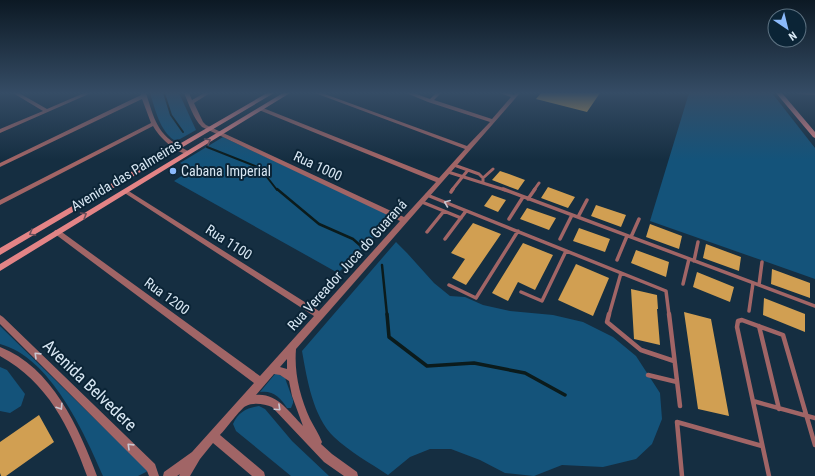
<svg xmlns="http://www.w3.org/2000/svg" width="815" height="476" font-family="'Roboto Condensed',sans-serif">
  <rect width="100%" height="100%" fill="#152e41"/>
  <path fill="#14537a" d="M150,93H179L196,130L180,139L174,140C160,131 155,109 150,93Z
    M689,93H772L815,148V279L650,221Z
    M223,137L394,217L338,273L174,181L192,169L180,163Z
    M396,242L407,253L434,283L450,296L465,297L483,305L510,311L553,315L583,322L613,337L636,356L660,393L662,419L652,444L636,459L603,467L562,465L534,476L505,473L480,460L451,449H430L410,457L388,475C370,463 350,452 334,437C313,417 307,379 302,351Z
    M0,326L148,471L138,476H103C84,432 50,357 0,344Z
    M0,367L7,370L25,394L21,406L10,413L0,411Z
    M275,374H278L285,378L293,400V403L291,408H287C281,398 273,390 260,392Z
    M259,406L265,409L292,441L329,476H291L236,431L233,424C238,412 247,408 259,406Z"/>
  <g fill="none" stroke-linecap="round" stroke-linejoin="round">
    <path stroke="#0b1b1c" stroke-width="2" d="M164,93L171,115L183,132
      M207,147L260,168L277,190"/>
    <path stroke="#0b1b1c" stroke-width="2.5" d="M277,189L319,224L353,239L362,247
      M382,265L387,315"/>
    <path stroke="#0b1b1c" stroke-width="3.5" d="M387,314L389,337L427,366L474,363L525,373L565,395"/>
  </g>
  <path fill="#d19f52" d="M541,93H600L587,112L536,99Z
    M500,171L509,174L525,180L518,190L492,180Z
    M548,187L575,197L568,208L541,198Z
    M492,195L506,200L498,212L484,206Z
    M596,205L626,215L621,227L591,216Z
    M527,208L556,218L549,230L520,219Z
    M473,223L501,234L466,285L452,278L465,259L451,253Z
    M650,224L682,236L679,249L646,237Z
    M579,228L610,239L605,252L573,241Z
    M523,243L553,255L535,290L518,282L508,301L492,293Z
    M706,244L741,257L739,271L703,258Z
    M636,250L669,262L666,277L631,263Z
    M576,264L609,278L593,316L558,300Z
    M772,269L810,283V298L771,284Z
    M697,272L734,287L730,302L693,287Z
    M631,289L657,295L658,309H657L660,345L634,339Z
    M764,298L805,314V332L763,315Z
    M684,312L711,319L729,416L698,409Z
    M39,415L54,442L6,476H1L0,473V442Z"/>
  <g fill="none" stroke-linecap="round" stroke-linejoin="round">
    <path stroke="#a16566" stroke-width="3" d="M454,165L479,174L483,178V182
      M448,172L505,190
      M483,178L493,169
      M452,190L468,170
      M534,190L539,183"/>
    <path stroke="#a16566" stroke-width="3.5" d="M503,189L815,306
      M451,192L453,189
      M427,195L666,291L669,315
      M528,199L535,189
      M422,202L461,218
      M578,217L587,200
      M509,219L523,197
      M427,232L444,211
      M631,237L639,219
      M445,239L466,211
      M560,239L572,215
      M617,260L627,236
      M694,261L698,242
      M683,284L689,259
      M449,285L476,298L518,231
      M759,285L762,262
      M521,292L542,301L566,251
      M749,311L753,283
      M609,315L621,273"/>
    <path stroke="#a16566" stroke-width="4.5" d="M609,314L607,322L641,350L674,361
      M669,314L680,406
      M759,326L779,409
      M648,375L677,382
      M753,401L815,418
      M682,476L677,422L762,446
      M769,476L737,327L738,321L742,320L783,335L815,445"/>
    <path fill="#a16566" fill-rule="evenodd" d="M13,93H19L47,109L84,93H91L0,133V129L43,111Z
      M141,93H146C156,125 158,136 190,152V154C177,155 159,137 153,126L0,205V200L151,123L142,99L2,166L0,167V163L141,95Z
      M184,93H189L192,100L204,93H210L194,103L203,122L206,125L404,217L436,182L259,110V108H263L439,178L465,149L315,93H322L467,146L490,122L428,102L406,93H414L430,99L436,93H441L434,100L492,119L511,97L500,93H508L514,95L515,93H520L296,349C294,373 300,397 310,419C314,427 319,434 322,442L321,444L332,454L357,472L358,476H344L324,462L272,407C265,404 253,402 246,406C241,408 225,430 220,435L264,472L265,476H252L213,443L200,459L190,476H179L180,474L177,476H163L164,472L192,452L254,383L55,234L54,232L55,230H59L260,376L314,316L123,192L122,191L123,190H127L319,311L400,221L202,127C193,118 189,104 184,93ZM287,359V369L280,367ZM274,374L280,375L289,381L292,396L303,426C289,412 277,393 256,395Z
      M796,93H815V95L798,94Z
      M0,315L3,317L155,464L159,476H149L147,471L0,324Z
      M0,347C52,367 79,428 97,476H87C69,426 48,383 0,356Z"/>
    <path fill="#e38486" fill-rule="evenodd" d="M267,93H274L0,255V248Z
      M283,93H290L0,271V264Z
      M776,93H782L815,132V138L813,137Z"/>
  </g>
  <defs><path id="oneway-chevron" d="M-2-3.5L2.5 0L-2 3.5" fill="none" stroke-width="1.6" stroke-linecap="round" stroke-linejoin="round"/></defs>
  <g stroke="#6c4f5a">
    <use href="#oneway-chevron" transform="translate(208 141) rotate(-31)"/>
    <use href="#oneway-chevron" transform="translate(84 215) rotate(-31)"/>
    <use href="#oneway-chevron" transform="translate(32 233) rotate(150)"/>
  </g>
  <g stroke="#cac6d0">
    <use href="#oneway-chevron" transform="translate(447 203) rotate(-158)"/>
    <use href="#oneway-chevron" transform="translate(37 355) rotate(-136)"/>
    <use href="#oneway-chevron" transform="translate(60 407) rotate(57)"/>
    <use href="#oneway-chevron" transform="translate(278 408) rotate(43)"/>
    <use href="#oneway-chevron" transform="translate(130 446) rotate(-136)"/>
  </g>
  <linearGradient id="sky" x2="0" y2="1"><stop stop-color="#0c1924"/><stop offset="0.58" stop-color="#354c65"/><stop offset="1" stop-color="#354c65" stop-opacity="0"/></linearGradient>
  <rect width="815" height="160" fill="url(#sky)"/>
  <circle fill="#8bbafc" stroke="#0b2436" stroke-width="1.5" cx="173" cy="171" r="4"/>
  <g text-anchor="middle" stroke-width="4" stroke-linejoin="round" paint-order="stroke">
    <g font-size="14" fill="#d8e7f3" stroke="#0b2436">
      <text transform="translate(318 166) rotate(25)" y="5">Rua 1000</text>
      <text transform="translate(126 175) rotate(-31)" y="5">Avenida das Palmeiras</text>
      <text transform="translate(229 242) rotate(33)" y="5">Rua 1100</text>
      <text transform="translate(347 265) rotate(-48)" y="5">Rua Vereador Juca do Guaraná</text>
      <text transform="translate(167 296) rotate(36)" y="5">Rua 1200</text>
    </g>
    <g font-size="14" fill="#d8e7f3" stroke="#0b2436" text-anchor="start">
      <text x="181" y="176">Cabana Imperial</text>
    </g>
    <g font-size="17" fill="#d8e7f3" stroke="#0b2436">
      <text transform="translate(90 385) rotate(44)" y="6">Avenida Belvedere</text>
    </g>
  </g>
  <g transform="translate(787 28) rotate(145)"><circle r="19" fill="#0b2436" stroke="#5d7282"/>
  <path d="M0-3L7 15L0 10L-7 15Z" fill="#8bbafc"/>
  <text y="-6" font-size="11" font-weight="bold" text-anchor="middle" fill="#d8e7f3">N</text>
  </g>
</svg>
